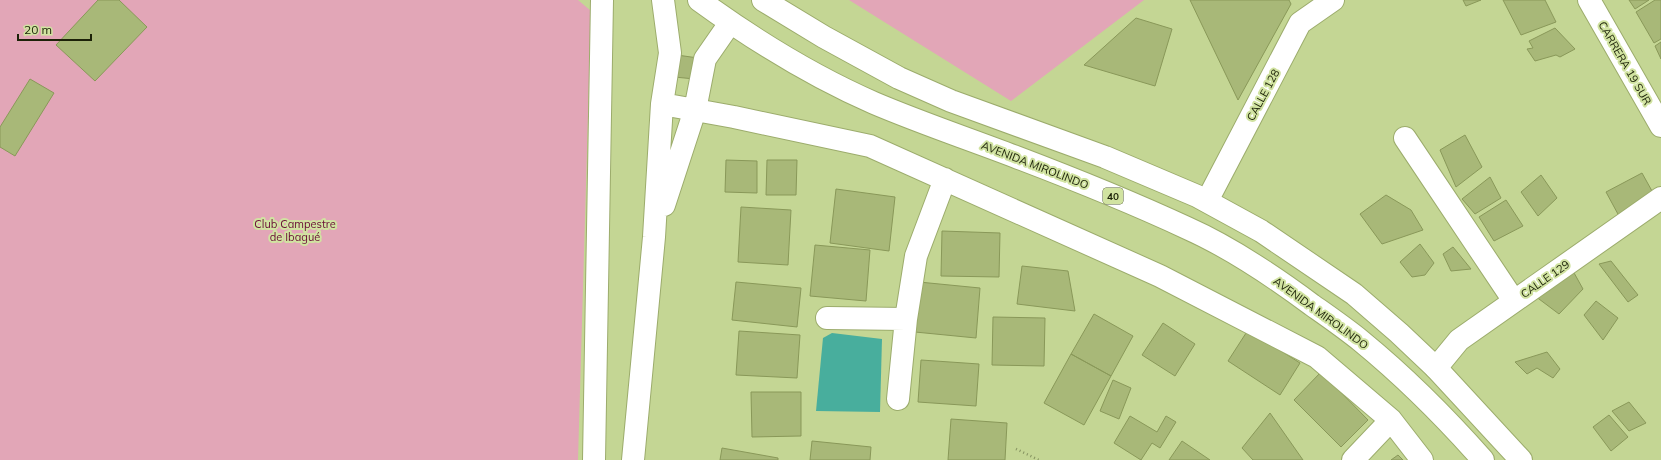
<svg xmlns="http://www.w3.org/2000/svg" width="1661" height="460" font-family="Mulish,sans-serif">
  <rect width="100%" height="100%" fill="#c4d694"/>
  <path fill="#e2a6b7" d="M0,0H578L591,11L578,460H0Z
    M849,0H1144L1011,101Z"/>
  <path fill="#48ae9d" d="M832,333L882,339L880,412L816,411L823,338Z"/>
  <path fill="#a8b878" stroke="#899859" d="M98,0H119L147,27L95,81L56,45Z
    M1190,0H1289L1291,4L1238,100Z
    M1463,0H1481L1466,6Z
    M1503,0H1545L1556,22L1521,35Z
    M1629,0H1649L1635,9Z
    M1655,0H1661V39L1654,43L1636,12Z
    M1136,18L1172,29L1155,86L1084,65Z
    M1555,28L1575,49L1560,57L1556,55L1535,61L1527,49L1533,48L1529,41Z
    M1661,42V59L1655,46Z
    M677,55L698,58L695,79L674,77Z
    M30,79L54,93L15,156L0,147V127Z
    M1465,135L1482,167L1456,187L1440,150Z
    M726,160L757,161V193L725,192Z
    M767,160H797L796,195H766Z
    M1642,173L1652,191L1619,216L1606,192Z
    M1541,175L1557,198L1538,216L1521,192Z
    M1490,177L1501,198L1475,214L1462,199Z
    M836,189L895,197L889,251L830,243Z
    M1386,195L1411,210L1423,230L1382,244L1360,214Z
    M1506,200L1523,226L1494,241L1479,217Z
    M741,207L791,210L788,265L738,262Z
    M942,231L1000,233L999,277L941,276Z
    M1420,244L1434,263L1425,275L1412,277L1400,262Z
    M815,245L870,250L866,301L810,296Z
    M1453,247L1471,269L1451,271L1443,254Z
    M1611,261L1638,295L1628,302L1599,264Z
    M1022,266L1068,271L1075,311L1017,304Z
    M1573,271L1583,289L1559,314L1535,296Z
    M736,282L801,288L797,327L732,320Z
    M919,282L980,288L976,338L915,332Z
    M1596,301L1618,318L1603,340L1584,315Z
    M1094,314L1133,336L1111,376L1071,354Z
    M993,317L1045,318L1044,366L992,365Z
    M1163,323L1195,344L1175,376L1142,355Z
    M1248,330L1300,363L1280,395L1228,361Z
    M739,331L800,335L797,378L736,375Z
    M1547,352L1560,369L1553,378L1537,368L1527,374L1515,362Z
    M1071,354L1111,376L1084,425L1044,403Z
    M921,360L979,364L976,406L918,402Z
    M1321,372L1368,420L1341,447L1294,400Z
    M1113,380L1131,388L1119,419L1100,411Z
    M751,392H801V436L752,437Z
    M1629,402L1646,423L1629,431L1612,411Z
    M1270,413L1303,460H1253L1242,448Z
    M1609,415L1628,437L1611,451L1593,427Z
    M1130,416L1157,432L1166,416L1176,422L1160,448L1152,443L1141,460L1114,443Z
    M951,419L1007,423L1005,460H948Z
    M812,441L871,447L870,460H810Z
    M1182,441L1210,460H1169Z
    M722,448L778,458V460H720Z
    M1398,455L1403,460H1391Z"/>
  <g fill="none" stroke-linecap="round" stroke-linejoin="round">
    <g stroke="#9cac6c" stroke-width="24">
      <path id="minor" d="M1589,0L1661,126
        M662,104L734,117L870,146L1160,276L1317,357L1391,420L1422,460
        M1405,138L1514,301
        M1207,201L1300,23L1333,0
        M664,205L695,110L705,59L730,23
        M827,318L906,319
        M1436,368L1459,340L1661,198
        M898,399L906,319L916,256L945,179
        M594,460L602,0
        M633,460L654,237L662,104L670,53L663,0
        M1353,460L1391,420"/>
    </g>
    <g stroke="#9cac6c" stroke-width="24">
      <path id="major" d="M699,0C754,40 812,76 874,103C921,123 969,139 1016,157C1074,179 1131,202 1187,228C1232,248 1273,276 1312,305C1329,317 1345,328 1361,341C1405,377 1445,417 1483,460
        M763,0L824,37L899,78L951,101L1105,157L1197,196L1261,231L1354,294L1399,333L1436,368L1521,460"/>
    </g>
    <path stroke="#859360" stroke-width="2.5" stroke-dasharray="1 3" stroke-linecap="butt" d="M1016,449L1039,460"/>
    <use href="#minor" stroke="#fff" stroke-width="22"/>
    <use href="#major" stroke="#fff" stroke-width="22"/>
  </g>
  <g text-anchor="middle" stroke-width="4" stroke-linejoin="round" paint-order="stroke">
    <rect fill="#d1e3a1" stroke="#525c36" stroke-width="1" x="1103" y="188" width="20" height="16" rx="3"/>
    <g font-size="10" font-weight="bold" fill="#1c2208">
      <text x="1113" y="200">40</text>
    </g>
    <g font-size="11" fill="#1c2208" stroke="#d1e3a1">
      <text transform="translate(1625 63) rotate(60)" y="4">CARRERA 19 SUR</text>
      <text transform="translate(1263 95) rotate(-62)" y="4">CALLE 128</text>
      <text transform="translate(1035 165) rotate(21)" y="4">AVENIDA MIROLINDO</text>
      <text transform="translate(1545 279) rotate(-35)" y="4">CALLE 129</text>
      <text transform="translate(1321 313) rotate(36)" y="4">AVENIDA MIROLINDO</text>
    </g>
    <g font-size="11" fill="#690c36" stroke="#d1e3a1">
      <text x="295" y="228">Club Campestre<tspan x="295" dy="13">de Ibagué</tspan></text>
    </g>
  </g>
  <path d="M18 34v6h73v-6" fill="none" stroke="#1c2208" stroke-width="2"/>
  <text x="24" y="34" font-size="12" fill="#1c2208" stroke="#d1e3a1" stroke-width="3" paint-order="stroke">20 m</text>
</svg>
